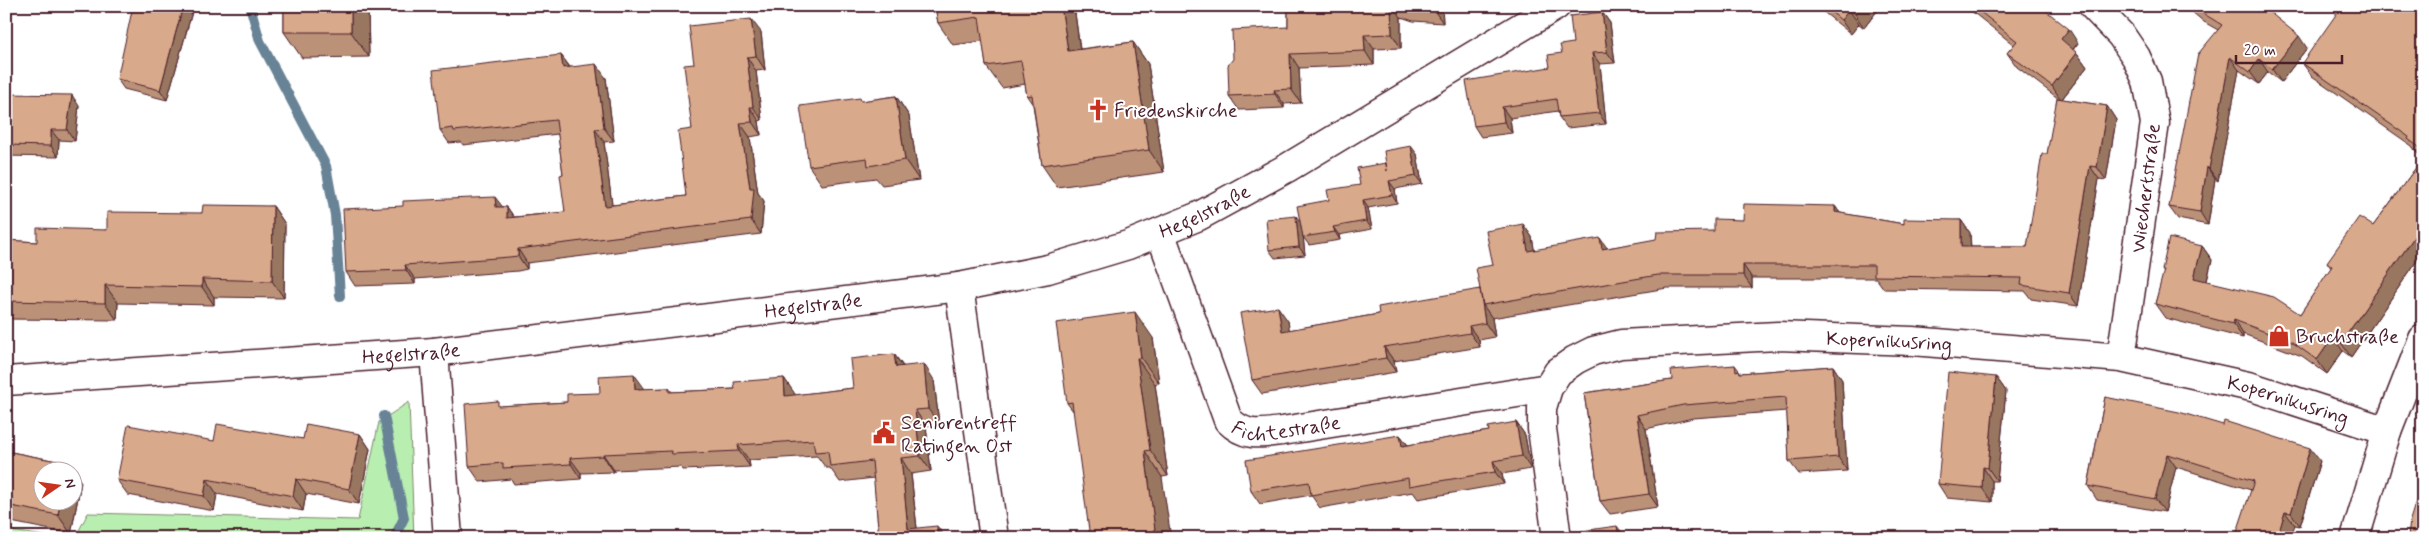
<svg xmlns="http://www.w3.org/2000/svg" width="2429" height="544" font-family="Mynerve,sans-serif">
  <rect width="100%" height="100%" fill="#fff"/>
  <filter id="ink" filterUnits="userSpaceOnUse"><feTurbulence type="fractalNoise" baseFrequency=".02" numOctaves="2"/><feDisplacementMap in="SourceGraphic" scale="10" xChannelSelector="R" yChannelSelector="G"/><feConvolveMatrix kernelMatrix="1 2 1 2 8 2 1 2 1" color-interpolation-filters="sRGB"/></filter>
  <g filter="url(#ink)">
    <path fill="#b8efb1" stroke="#81876e" d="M409,402L414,538H75L88,513L358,520L379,422Z
      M6,530L57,538H6Z"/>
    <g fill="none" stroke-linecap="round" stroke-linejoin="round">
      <path stroke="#688396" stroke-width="10" d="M250,6L260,41L326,166L335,215L340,296
        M384,416L404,518L394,538"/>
      <g stroke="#4a1f2b" stroke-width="31">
        <g id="minor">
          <path d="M2093,6L2121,35L2136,57L2147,81L2155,123L2121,358"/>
          <path id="s1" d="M1160,232L1228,420C1245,437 1259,434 1282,431L1548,388"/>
          <path d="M959,287L994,538"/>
          <path d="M434,352L448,538"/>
          <path id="s2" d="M6,381L434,352L959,287L1048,269L1128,245L1199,216L1287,168L1556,6"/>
          <path id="s3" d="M1557,538L1542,429V408L1548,388L1558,372L1575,360L1593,351L1621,344L1778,336L1912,341L2121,358L2252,387L2387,431"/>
          <path d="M2355,538L2387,431L2423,339"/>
        </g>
      </g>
      <use href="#minor" stroke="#fff" stroke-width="28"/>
    </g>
    <path fill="#bb9178" stroke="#4a1f2b" d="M284,6H368L369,57L302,58L284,32Z
      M935,6H1074L1080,49L1133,42L1148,64L1164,172L1057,187L1042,165L1033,105L1027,96L1025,84L1002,88L986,66L983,41L953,45L938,23Z
      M1288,6H1442L1443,23L1413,21L1401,17V48L1374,49V65L1299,68L1301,103L1284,104V108L1239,110L1229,96L1288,27Z
      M1816,6H1881L1864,28L1859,24L1851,34Z
      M1965,6H2040L2078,43L2073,50L2077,53L2087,67L2062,99L2107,106L2116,120L2106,180L2099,179L2078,306L2031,299L2025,291L1884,289L1876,278H1752V288H1667L1492,318L1495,337L1479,340L1480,347L1394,361L1396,372L1262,394L1252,380L1288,321L1289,330L1379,314L1480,289L1493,265L1523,224L1532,237L1534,250L1607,248L1714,231L1743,220L1835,206L1840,213L1904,224L1961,220L1970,233L1971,247H2027L2059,99L2017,67L2007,53L2014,45Z
      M2185,6H2262L2307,48L2281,82L2268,72L2259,84L2239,70L2218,181L2215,179L2208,225L2178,219L2169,207L2218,30L2204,22Z
      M2422,6L2423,7V157L2417,153L2412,146L2312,76L2302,63Z
      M192,12L167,100L124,89L117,79Z
      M1602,12L1610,23L1615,63L1600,64L1606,124L1567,128L1559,117L1558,111L1510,118L1512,133L1481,137L1474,126L1550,67Z
      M761,32L765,70L756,71L762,120L759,121L761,135L750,137L758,193L764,201L761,234L527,263V269L518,271L415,279V284L355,286L346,272L503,207H507L514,217L565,212L563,174L558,134L463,145L461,142L449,143L440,130L561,55L570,67L606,78L614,141L604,142L612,205L686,196L692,129L694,64Z
      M6,94L79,106L75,141L59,140L58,157L6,156Z
      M896,96L909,116L919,180L882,185L876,178L822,185L809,166L863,101Z
      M1417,154L1422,184L1395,189L1397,203L1368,208L1372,229L1339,235L1340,240L1309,245L1303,237L1305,255L1275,258L1269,250L1300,222L1329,200L1360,185L1386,163Z
      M2423,158V252L2351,357L2343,351L2327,374L2302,356L2243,334V338L2165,318L2155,304L2164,273L2162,270L2202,246L2212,260L2207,281L2300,314L2331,268L2327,262L2373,226Z
      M273,206L285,224L284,298L214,297V305L118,303L117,320L6,319V240L37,242L202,213Z
      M1153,338L1159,383L1155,384L1168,476L1162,477L1073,411L1067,403Z
      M894,354L903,366L934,380L939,424L926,426L931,471L911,474L917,528L879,538L874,478L840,482L830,468H826L817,456L749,460L750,467L683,470L681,467L614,470V472L581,473V479L514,484L511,479L480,482L469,466L501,406L567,402L600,393L645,389L669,388L672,392L735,389L784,378L795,395L853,388Z
      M1735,365L1741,373L1833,366L1842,380L1847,471L1799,474L1789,461L1787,411L1693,418L1646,429L1658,507L1610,514L1600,501L1584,393L1672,380Z
      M1996,377L2006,391L1997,481H1992V502L1947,498L1938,484Z
      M2105,397L2320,461L2300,526L2295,525L2251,490L2176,467L2165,512L2097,500L2088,486Z
      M1516,422L1525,435L1531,469L1502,474L1504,484L1418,499L1413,492L1320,508L1311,495L1260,504L1251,491L1400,435L1408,445L1489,431Z
      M360,434L370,449L359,504L306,494L303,511L217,494L214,511L128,495L117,480L214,441L303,439Z
      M6,451L67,463L81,482L71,534L6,521Z"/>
    <path fill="#987661" stroke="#4a1f2b" d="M183,6H190L192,12L167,100L160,90Z
      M351,6H368L369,57L351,32Z
      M1061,6H1074L1083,73L1068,51Z
      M1391,6H1393L1401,17V48L1392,34Z
      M1433,6H1442L1443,23L1433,9Z
      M1861,6H1881L1864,28L1855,14Z
      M2413,6H2422L2423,20Z
      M1849,10L1859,24L1851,34L1841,20Z
      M1602,12L1610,23L1615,63L1607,52Z
      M751,19L761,32L765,70L756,56Z
      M2069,29L2078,43L2070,53L2061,39Z
      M1364,35L1374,49V65L1365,51Z
      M2299,36L2307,48L2281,82L2272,69Z
      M1133,42L1148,64L1164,172L1149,150Z
      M1592,53L1600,64L1606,124L1599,113Z
      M2077,53L2087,67L2061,100L2052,86Z
      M1290,54L1299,68L1301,103L1291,89Z
      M561,55L571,69L563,68Z
      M747,57L756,71L762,120L753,107Z
      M2230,57L2239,70L2218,181L2209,169Z
      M2259,59L2268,72L2259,84L2250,72Z
      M596,64L606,78L614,141L604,128Z
      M1274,90L1284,104V108L1275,94Z
      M72,95L79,106L75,141L67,130Z
      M896,96L909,116L919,180L905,160Z
      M2107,106L2116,120L2106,180L2097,167Z
      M750,107L759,121L761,135L752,122Z
      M1502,107L1510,118L1512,133L1504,122Z
      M740,123L750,137L758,193L764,201L761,234L751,220L750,188Z
      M595,129L604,142L614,220L605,206Z
      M51,130L59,140L58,157L51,146Z
      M1411,146L1417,154L1422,184L1416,176Z
      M2090,166L2099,179L2078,306L2069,293Z
      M2207,167L2215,179L2208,225L2200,212Z
      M1389,181L1395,189L1397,203L1392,195Z
      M495,197L505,210L496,207Z
      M1363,200L1368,208L1372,229L1366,221Z
      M273,206L285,224L284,298L272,281Z
      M1835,206L1844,219L1835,212Z
      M507,207L516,220L507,218Z
      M1296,216L1302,224L1305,255L1299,247Z
      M1961,220L1970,233L1971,260L1961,247Z
      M1523,224L1532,237L1537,264L1528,251Z
      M2423,224V252L2351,357L2341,343Z
      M1333,227L1339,235L1340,240L1335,232Z
      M1600,238L1610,252L1602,249Z
      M2202,246L2212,260L2204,292L2194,278Z
      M518,249L527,263V269L518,256Z
      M405,265L415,279V284L406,270Z
      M1743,265L1752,278V288L1743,275Z
      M202,279L214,297V305L202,287Z
      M105,285L118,303L117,320L105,303Z
      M1480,289L1483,305L1492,318L1495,337L1485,323Z
      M1278,307L1288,321L1292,345L1282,331Z
      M1135,312L1153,338L1159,383L1141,358Z
      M2234,320L2243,334V338L2233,324Z
      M1469,326L1479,340L1480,347L1470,333Z
      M2333,337L2343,351L2327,374L2317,360Z
      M1384,347L1394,361L1396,372L1386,358Z
      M894,354L905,370L896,367Z
      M1137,358L1155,384L1168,476L1150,450Z
      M924,364L934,380L939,424L928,409Z
      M1833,366L1842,380L1847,471L1838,457Z
      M634,374L645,389H635Z
      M1996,377L2006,391L1997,481L1988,468Z
      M784,378L795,394L796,411L785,396Z
      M915,410L926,426L931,471L920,456Z
      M1637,415L1646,429L1658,507L1649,494Z
      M1516,422L1525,435L1531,469L1522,456Z
      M360,434L370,449L359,504L349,489Z
      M1400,435L1409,447L1402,446Z
      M738,445L749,460L750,467L739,451Z
      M2310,448L2320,461L2300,526L2291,513Z
      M1145,451L1162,477L1171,538H1156Z
      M603,454L614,470V472L603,456Z
      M2167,454L2176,467L2165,512L2155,499Z
      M570,458L581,473V479L571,464Z
      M901,458L911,474L918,538L908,529Z
      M1493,461L1502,474L1504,484L1495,472Z
      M67,463L81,482L71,534L58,515L60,502H72V472H66Z
      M1983,467L1992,481V502L1982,488Z
      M207,479L217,494L214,511L204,496Z
      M296,479L306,494L303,511L293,496Z
      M2285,512L2295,525L2290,538H2277Z
      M937,526L946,538H938Z
      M1617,526L1623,534V538H1619Z"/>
    <path fill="#d9a98b" stroke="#4a1f2b" d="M133,6H183L160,90L117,79Z
      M284,6H351V32H284Z
      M935,6H1061L1068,51L1133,42L1149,150L1042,165L1032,95L1027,96L1021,61L986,66L979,17L938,23Z
      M1288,6H1391L1392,34L1364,35L1365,51L1290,54L1291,89L1274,90L1275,94L1229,96L1228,65L1233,59L1232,30L1288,27Z
      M1401,6H1433V9L1404,7Z
      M1824,6H1861L1855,14L1849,10L1841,20Z
      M1973,6H2040L2069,29L2061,39L2077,53L2052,86L2007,53L2017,41Z
      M2192,6H2262L2299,36L2272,69L2259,59L2250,72L2230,57L2209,169L2207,167L2200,212L2169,207L2198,54L2222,25L2196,9Z
      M2342,6H2413L2423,14V150L2408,139L2409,137L2302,63Z
      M1602,12L1607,52L1592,53L1599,113L1559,117L1556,99L1502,107L1504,122L1474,126L1466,81L1550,67L1548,55L1562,53L1560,45L1573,43L1570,16Z
      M751,19L756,56L747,57L753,107H750L752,122L740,123L750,188H754L751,220L518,249V256L509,257L405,265L406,270L346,272L343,209L403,206V201L495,197L496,207H507V218L565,212L560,175L563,174L556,120L454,131L453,128L440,130L433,70L561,55L563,68L596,64L604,128L595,129L605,206L686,196L678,131L692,129L684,65L694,64L689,26Z
      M6,94L72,95L67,130H51V146L6,145Z
      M896,96L905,160L868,166L867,158L809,166L800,106L860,98L861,101Z
      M2057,98L2107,106L2097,167L2090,166L2069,293L2021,285L2022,278L1874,276V265H1743V275H1658L1483,305L1476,268L1493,265L1486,231L1523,224L1528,251L1600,238L1602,249L1656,239L1657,232L1714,231V219L1743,220L1744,204L1835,206V212L1904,224V219L1961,220V247H2027L2042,154H2047Z
      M1411,146L1416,176L1389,181L1392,195L1363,200L1366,221L1333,227L1335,232L1303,237L1297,206L1329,200L1327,190L1360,185L1357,168L1386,163L1387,171L1384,151Z
      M2423,158V224L2341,343L2333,337L2317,360L2292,342L2234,320L2233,324L2155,304L2164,270H2162L2169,238L2202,246L2194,278L2274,297L2300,314L2332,266L2327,262L2359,217L2373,226Z
      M203,205L273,206L272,281L202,279V287L105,285V303L6,301V240L37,242V228L107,230V212L202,213Z
      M1296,216L1299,247L1269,250L1266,219Z
      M1480,289L1485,323L1469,326L1470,333L1384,347L1386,358L1252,380L1240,313L1278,307L1282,331L1379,314L1378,307Z
      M1135,312L1141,358H1137L1150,450L1145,451L1156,538H1090L1072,402L1067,403L1056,323Z
      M894,354L896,367L924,364L928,409L915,410L920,456L901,458L908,529L937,526L938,538H879L872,461L830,466L828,451L815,452L813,440L738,445L739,451L672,454L671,451L603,454V456L570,458L571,464L503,468V463L469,466L465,404L498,401V406L567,402V394L600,393L599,376L634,374L635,389L669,388V392L735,389L734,382L784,378L785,396L853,388L850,359Z
      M1735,365L1736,371L1739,370L1740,373L1833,366L1838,457L1789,461L1786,397L1683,405L1637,415L1649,494L1600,501L1584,393L1672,380L1671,370Z
      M1948,372L1996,377L1988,468L1983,467L1982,488L1938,484Z
      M2105,397L2179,412L2223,425L2224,421L2310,448L2291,513L2285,512L2277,538H2235L2254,481L2167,454L2155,499L2088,486Z
      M1516,422L1522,456L1493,461L1495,472L1409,486L1408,478L1311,495L1309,482L1251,491L1246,460L1400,435L1402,446L1489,431L1488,427Z
      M217,424L303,439L306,424L360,434L349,489L296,479L293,496L207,479L204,496L117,480L128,425L214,441Z
      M6,451L67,463L66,472H42V502H60L58,515L6,505Z
      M2423,478V538H2408L2410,520Z
      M1617,526L1619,538H1582L1581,531Z
      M803,535V538H772Z"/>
  </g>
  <defs>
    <g id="church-bare" transform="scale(1.725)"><path d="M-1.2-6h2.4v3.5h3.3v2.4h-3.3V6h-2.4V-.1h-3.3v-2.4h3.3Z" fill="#c8321e" stroke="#fff" stroke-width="2.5" paint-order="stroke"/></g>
    <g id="shop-bare" transform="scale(1.725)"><path d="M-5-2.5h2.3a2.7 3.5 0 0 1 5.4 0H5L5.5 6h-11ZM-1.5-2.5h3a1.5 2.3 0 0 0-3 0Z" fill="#c8321e" stroke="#fff" stroke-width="2.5" paint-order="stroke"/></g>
    <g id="civic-bare" transform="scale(1.725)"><path d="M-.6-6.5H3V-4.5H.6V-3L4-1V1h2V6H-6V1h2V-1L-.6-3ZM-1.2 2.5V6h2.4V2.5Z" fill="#c8321e" stroke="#fff" stroke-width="2.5" paint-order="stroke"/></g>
  </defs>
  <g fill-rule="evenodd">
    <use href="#church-bare" x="1098" y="110"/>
    <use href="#shop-bare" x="2279" y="336"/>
    <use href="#civic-bare" x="884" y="433"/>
  </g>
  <g text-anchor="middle" stroke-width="4" stroke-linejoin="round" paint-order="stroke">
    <g font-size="20" fill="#4a1f2b" stroke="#fff" text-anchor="start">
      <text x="1114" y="117">Friedenskirche</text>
      <text x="2296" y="343">Bruchstraße</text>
      <text x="901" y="429">Seniorentreff<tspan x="901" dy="23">Ratingen Ost</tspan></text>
    </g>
    <g font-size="20" fill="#4a1f2b" stroke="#fff">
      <text transform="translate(2145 188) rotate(-83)" y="7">Wiechertstraße</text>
      <text dy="7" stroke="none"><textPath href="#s2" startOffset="1216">Hegelstraße</textPath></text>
      <text dy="7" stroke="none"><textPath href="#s2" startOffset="811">Hegelstraße</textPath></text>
      <text dy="7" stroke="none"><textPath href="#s3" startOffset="509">Kopernikusring</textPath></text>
      <text dy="7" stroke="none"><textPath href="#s2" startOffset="406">Hegelstraße</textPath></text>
      <text dy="7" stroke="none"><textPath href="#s3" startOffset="914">Kopernikusring</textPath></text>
      <text dy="7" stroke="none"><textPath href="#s1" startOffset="262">Fichtestraße</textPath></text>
    </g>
  </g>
  <rect width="2429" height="544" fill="none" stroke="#fff" stroke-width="25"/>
  <rect x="12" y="12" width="2404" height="519" fill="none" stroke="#4a1f2b" stroke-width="2" filter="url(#ink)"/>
  <g transform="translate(58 486) rotate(77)"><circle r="24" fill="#ffffff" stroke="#b7a5aa"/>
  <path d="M0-4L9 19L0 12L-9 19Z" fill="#c8321e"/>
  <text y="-8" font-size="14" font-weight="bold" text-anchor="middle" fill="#4a1f2b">N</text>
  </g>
  <path d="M2236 55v8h106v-8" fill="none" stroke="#4a1f2b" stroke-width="2.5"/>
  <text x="2244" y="55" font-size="15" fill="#4a1f2b" stroke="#ffffff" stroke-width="4" paint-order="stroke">20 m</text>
</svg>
